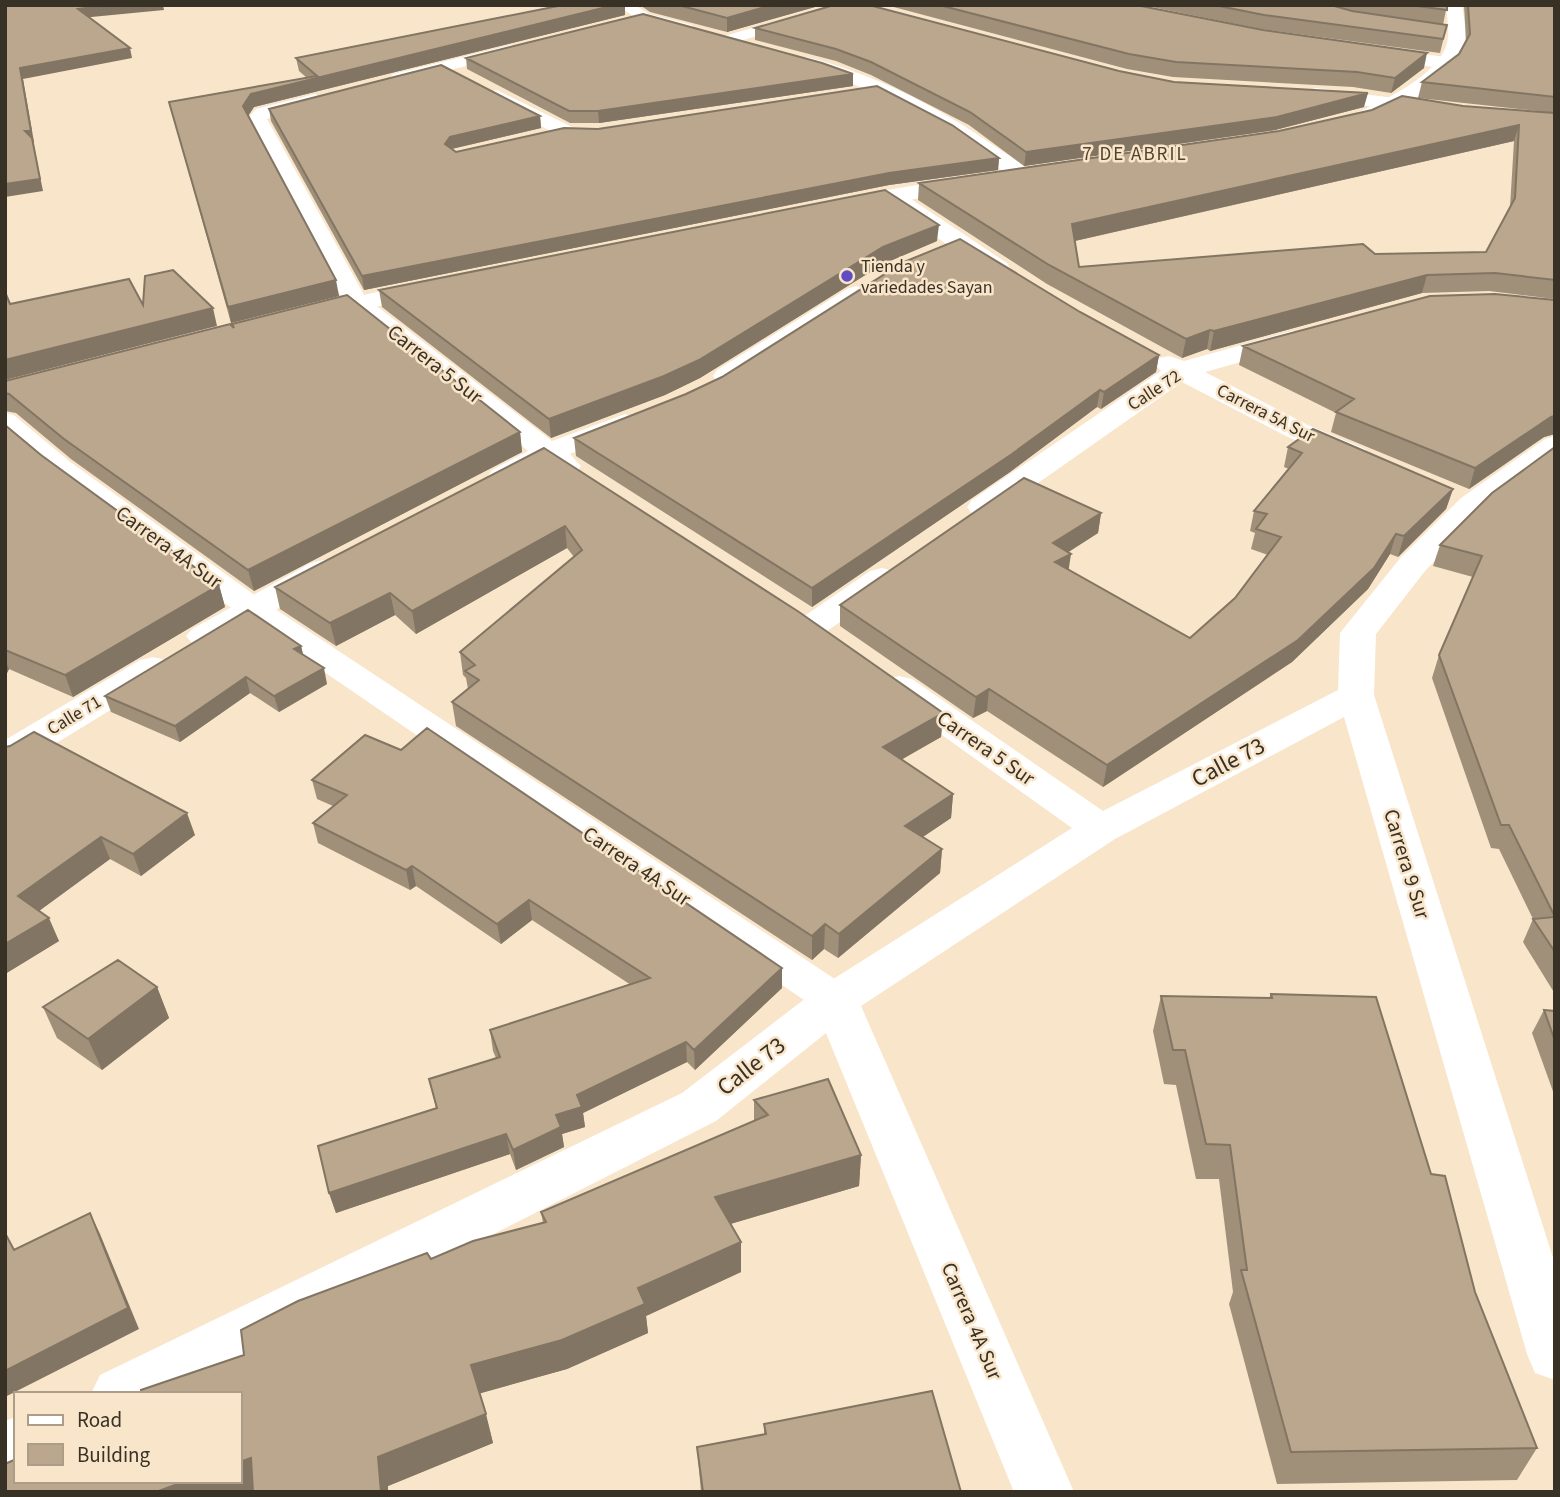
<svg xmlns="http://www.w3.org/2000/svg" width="1560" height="1497" font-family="'Source Sans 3',sans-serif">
  <rect width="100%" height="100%" fill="#f9e5ca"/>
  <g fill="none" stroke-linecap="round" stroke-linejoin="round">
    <path fill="#fff" fill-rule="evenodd" d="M617,5H635L649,14L692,25L694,28L686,33L639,20Z
      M832,5H857L855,8L733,43H721L719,40L721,37Z
      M511,45L519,50L517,53L399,83L390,78L393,74Z
      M807,57C874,74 937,106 993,145C1006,154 1023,163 1032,175L1029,179C1012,184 981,153 966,143C915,109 860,84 801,66L799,62Z
      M497,90L572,127L574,131L565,137L558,135L491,99L488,95L491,91Z
      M315,94L324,99L321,103L267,119L368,302L364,307H348L344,302L248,118L256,109Z
      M5,413L14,415L69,461L263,601L850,989L856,1000L850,1011L835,1016L820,1011L241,615L49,473L5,435Z"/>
    <path fill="#fff" fill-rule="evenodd" d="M1375,48L1446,57L1455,63L1446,69L1369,57L1366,53Z
      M1316,88L1433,103L1440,105L1443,109L1440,113L1433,115L1309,98L1306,94L1309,90Z
      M897,193L905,195L1007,263L1010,268L1007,273L998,275L989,273L889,205L886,200L889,195Z
      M856,286L865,289L869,294L865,299L737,382L727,384L717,382L713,376L717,370L847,289Z
      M356,294L365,297L552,441L625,414L635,417L639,423L635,429L570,454L581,466L577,472C564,476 557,474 546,465C529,475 512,488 492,482L488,476L492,470L528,451L347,307L343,302L347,297Z
      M1292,331L1301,333L1305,339L1301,345L1205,372L1308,425L1365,449L1369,455L1365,461L1354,464L1343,461L1288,437L1182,382L994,514L983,516L972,514L967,507L972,500L1161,371L1155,364L1159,358L1169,356L1184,361Z
      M1555,436V459L1483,512L1425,571L1376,634L1374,695L1555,1264V1380L1535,1373L1527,1354L1344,717L1115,839L861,1006L1074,1492H1014L826,1033L716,1121L179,1394H91L100,1375L682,1093L819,988L1072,828L886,695L881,687L886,679L899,676L912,679L1103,811L1338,690L1340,633L1401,557L1461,498L1545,439Z
      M323,560L335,563L340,570L335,577L216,643L204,647L192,643L186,636L192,629L311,563Z
      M882,568L894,571L899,578L894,585L824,633L812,636L800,633L795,626L800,619L870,571Z
      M153,657L166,660L171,668L166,676L19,766L5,769V740L140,660Z
      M16,1417V1476L5,1480V1421Z"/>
    <path fill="#fff" fill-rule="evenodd" d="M1446,5H1462C1464,19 1468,35 1463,48C1453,76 1381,131 1351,123L1348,119L1351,115C1380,103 1431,79 1445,49C1451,36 1447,19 1446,5Z
      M970,176L978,178L981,183L978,188L840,212L832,210L829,205L832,200L840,198Z
      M431,280L440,282L443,287L440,292L305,323L296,320L292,315L296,310Z"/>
  </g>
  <path fill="#a09079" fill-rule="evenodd" d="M563,5H625V15L254,107L248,116L339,296L231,323L169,102L307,78L299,71L296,58Z
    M640,5H822L727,32L650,12Z
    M886,5H1136L1424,68L1391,93L1353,87L1173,77L1127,69Z
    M1142,5H1447L1443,25H1447L1440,53L1261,29Z
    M1464,5H1555V113L1418,98L1422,82L1459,54L1466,41Z
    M755,28L1119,71L1174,82L1364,107L1275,130L1024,166L969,125L871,75L836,61L755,40Z
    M466,58L853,86L599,123H570L467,69Z
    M1463,106L1555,113V299L1489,291L1422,293L1210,351L1207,349L1182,358L1047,284L918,200L919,183ZM1514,141L1510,207L1486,252L1375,254L1079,267L1075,241Z
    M269,109L540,116L541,128L452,149L456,152L999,158L998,170L889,185L364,290L271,121Z
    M937,241L883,264L700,378L665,395L551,438L382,307L379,290Z
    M1555,300V434L1544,437L1469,489L1331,432L1336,413L1239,365L1243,346Z
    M1080,312L1159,355L1156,372L1101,409L1097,407L1010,472L812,607L576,456L574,438Z
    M233,328L520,432L522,452L254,591L71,459L16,413L5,411V381Z
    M5,425L41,455L219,585L225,607L73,697L9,669L5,677Z
    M1288,447L1453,489L1446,509L1398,557L1390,554L1368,589L1292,662L1103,787L987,711L973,718L840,626V605L1101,513L1098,533L1068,552L1069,570L1190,638L1235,598L1268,555L1251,549L1255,533L1250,531L1254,511L1289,469L1284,467Z
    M1555,447V994L1523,942L1533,919L1499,849L1491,848L1432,678L1439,655L1473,577L1433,566L1440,545Z
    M544,448L943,713L941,737L901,759L953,794L951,818L923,837L942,849L940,873L838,958L824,949L812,960L456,726L452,702L468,689L466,678L463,675L460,652L574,557L567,548L416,634L395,615L336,646L280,609L275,587Z
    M301,646L303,655L327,684L279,712L250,693L180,742L111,712L105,696Z
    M365,735L782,988L695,1070L687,1062L583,1113L585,1127L562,1134L564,1147L516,1170L510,1154L336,1213L329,1193L436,1108L429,1079L496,1058L493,1051L490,1030L631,985L532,920L501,944L416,886L410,890L318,843L313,823L333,806L317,799L312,780Z
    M5,747L195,835L141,876L110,859L39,911L59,941L5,974Z
    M157,987L169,1018L102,1070L57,1038L43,1007Z
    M1271,994L1431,1174L1475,1292L1537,1448L1517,1480L1277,1484L1229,1304L1233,1292L1219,1179H1196L1176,1085L1164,1084L1153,1031L1161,996L1269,998Z
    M1544,1010L1555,1011V1097L1532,1033Z
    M754,1100L861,1155L859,1186L730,1224L741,1242V1272L646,1316L648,1333L567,1369L480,1393L493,1443L388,1486L253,1490L249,1492H5L244,1355L431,1259L543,1223L541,1212L754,1121Z
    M764,1424L961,1492H701L697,1447L764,1435Z"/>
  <path fill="#827563" d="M111,5H163L164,10L81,18L78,9Z
    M615,5H625V15L254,107L246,119L243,106L251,94Z
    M772,5H822L727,32V18Z
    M130,48L132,58L23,79L34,142H33L43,191L5,197V184L25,131L20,68Z
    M1427,53L1424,68L1391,93L1395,78Z
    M853,74V86L599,123L598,111Z
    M1368,93L1364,107L1275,130L1024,166L1026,152Z
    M540,116L541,128L451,149L445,144L450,137Z
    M1519,125L1514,141L1070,242L1072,224Z
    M999,158L998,170L889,185L364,290L362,276L889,173Z
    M939,225L937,241L883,264L700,378L665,395L551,438L549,419L883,247Z
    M1427,275L1422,293L1210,351L1214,331Z
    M336,280L339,296L231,323L228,307Z
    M213,308L217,326L5,380V360Z
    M1210,330L1207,349L1182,358L1186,339Z
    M1159,355L1156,372L1101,409L1104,392Z
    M1100,390L1097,407L1010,472L812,607V588Z
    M1555,416V434L1544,437L1469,489L1475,468L1551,417Z
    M520,432L522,452L254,591L248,570Z
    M1453,489L1446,509L1398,557L1404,536Z
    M1101,513L1098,533L1050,564L1053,543Z
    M565,526L567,548L416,634L412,611Z
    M1396,534L1390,554L1368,589L1292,662L1103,787L1107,765Z
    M1071,554L1068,574L1055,562Z
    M219,585L225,607L73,697L65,675Z
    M390,593L395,615L336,646L330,623Z
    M301,646L305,662L294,649Z
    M5,660L9,669L5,677Z
    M324,668L327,684L279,712L274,696Z
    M246,677L250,693L180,742L175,726Z
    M989,689L987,711L973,718L976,697Z
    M943,713L941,737L882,771L883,747Z
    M953,794L951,818L903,850L905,826Z
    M187,813L195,835L141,876L133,854Z
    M101,837L110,859L28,919L18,896Z
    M942,849L940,873L838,958L839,934Z
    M412,866L416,886L410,890L406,870Z
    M529,900L532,920L501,944L497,924Z
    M49,918L59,941L5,974V944Z
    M825,924L824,949L812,960V936Z
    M782,968V988L695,1070L694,1050Z
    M157,987L169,1018L102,1070L88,1039Z
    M686,1042L687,1062L583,1113L585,1127L562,1134L564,1147L516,1170L513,1150L577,1095Z
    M506,1134L510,1154L336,1213L329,1193Z
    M861,1155L859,1186L717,1228L715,1197Z
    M90,1213L100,1234L139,1329L5,1397V1371Z
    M741,1242V1272L646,1316L648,1333L567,1369L478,1394L471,1365Z
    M486,1414L493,1443L388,1486V1492H381L378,1457Z
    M251,1458L264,1486L249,1492H156L186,1481H240V1462Z"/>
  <path fill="#baa78d" stroke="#827563" stroke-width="2" fill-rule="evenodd" d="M5,5H111L78,9L130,48L20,68L31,131H25L32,138L40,179L5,184Z
    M563,5H615L251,94L243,106L336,280L228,307L169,102L317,76L296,58Z
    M678,5H772L727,18Z
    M834,5H869L1119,71L1174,82L1368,93L1277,117L1026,152L970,112L871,62L836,49L755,28Z
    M939,5H1136L1263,30L1427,53L1395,78L1357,72L1176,62L1129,54Z
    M1214,5H1331L1352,11L1447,25L1443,39L1264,15Z
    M1410,5H1447V10Z
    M1468,5H1555V97L1422,82L1459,54L1470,34Z
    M643,14L822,63L853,74L598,111H569L466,58Z
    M441,65L540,116L450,137L445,144L456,152L564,128L598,129L877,86L952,125L999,158L889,173L362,276L269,109Z
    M1402,96L1463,106L1555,113V280L1495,273L1427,275L1214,331L1210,330L1186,339L1049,265L919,183L1279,131L1372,110ZM1519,125L1515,198L1486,252L1375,254L1363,244L1079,267L1072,224Z
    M885,190L939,225L883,247L699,360L664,376L549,419L379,290Z
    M960,239L1080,312L1159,355L1104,392L1100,390L1012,454L812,588L574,438L686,394L722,377L904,262Z
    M173,270L213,308L5,360V292L10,304L129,279L143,305L145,276Z
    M1495,294L1555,300V416L1551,417L1475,468L1336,412L1354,399L1243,346L1430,296Z
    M347,295L520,432L248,570L64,439L9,394L5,393V381L230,324L234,328L232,324Z
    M5,425L41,455L219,585L65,675L5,650Z
    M1313,429L1453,489L1404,536L1396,534L1374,568L1298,640L1107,765L989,689L976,697L840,605L1024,478L1101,513L1053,543L1071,554L1055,562L1190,638L1235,598L1281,537L1256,529L1267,514L1254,511L1302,453L1288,447Z
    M1555,447V952L1533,919L1555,917L1509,825H1501L1439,655L1482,556L1440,545L1492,493Z
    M544,448L799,612L943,713L883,747L953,794L905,826L942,849L839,934L825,924L812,936L452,702L479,680L465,671L475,665L460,652L582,550L565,526L412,611L390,593L330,623L275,587Z
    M248,610L301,646L294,649L324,668L274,696L246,677L175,726L105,696Z
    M427,728L782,968L694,1050L686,1042L577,1095L582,1107L556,1115L561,1127L513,1150L506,1134L329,1193L318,1146L437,1108L429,1079L500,1057L490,1030L650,978L529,900L497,924L412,866L406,870L313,823L347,795L312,780L365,735L401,750Z
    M34,732L187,813L133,854L101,837L18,896L49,918L5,944V747L10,746Z
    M118,960L157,987L88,1039L43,1007Z
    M1271,994L1376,997L1431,1174L1445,1176L1475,1292L1537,1448L1291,1452L1241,1270H1247L1230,1145L1206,1144L1185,1050H1173L1161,996L1272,998Z
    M1544,1010L1555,1011V1041Z
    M828,1079L861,1155L715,1197L741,1242L638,1288L645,1304L562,1340L471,1365L486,1414L378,1457L381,1492H253L251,1458L240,1462V1394H142L141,1390L244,1355L241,1330L298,1301L427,1253L431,1259L473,1241L546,1222L541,1212L768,1115L754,1100Z
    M90,1213L128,1308L5,1371V1233L14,1250Z
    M932,1391L961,1492H703L697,1447L766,1434L764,1424Z
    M16,1459V1481H186L156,1492H5V1464Z"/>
  <circle fill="#5f4cc5" stroke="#f9e5ca" stroke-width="2.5" cx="847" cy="276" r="7"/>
  <g text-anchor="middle" stroke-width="5" stroke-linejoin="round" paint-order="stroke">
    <g font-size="18" fill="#383126" stroke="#f9e5ca" text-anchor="start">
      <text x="861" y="272">Tienda y<tspan x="861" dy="21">variedades Sayan</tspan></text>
    </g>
    <g font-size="18" fill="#383126" stroke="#f9e5ca">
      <text transform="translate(1154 390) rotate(-33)" y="6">Calle 72</text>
      <text transform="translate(1266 413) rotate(27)" y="6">Carrera 5A Sur</text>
      <text transform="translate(74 715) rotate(-31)" y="6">Calle 71</text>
    </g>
    <g font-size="19" letter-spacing="2" fill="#53422b" stroke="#f9e5ca">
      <text x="1135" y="160">7 DE ABRIL</text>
    </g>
    <g font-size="21" fill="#383126" stroke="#f9e5ca">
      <text transform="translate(435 364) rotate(38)" y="7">Carrera 5 Sur</text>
      <text transform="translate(169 547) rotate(36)" y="7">Carrera 4A Sur</text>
      <text transform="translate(986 748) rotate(35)" y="7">Carrera 5 Sur</text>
      <text transform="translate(1407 864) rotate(73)" y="7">Carrera 9 Sur</text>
      <text transform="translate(637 866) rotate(34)" y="7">Carrera 4A Sur</text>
      <text transform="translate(972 1321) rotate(67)" y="7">Carrera 4A Sur</text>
    </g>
    <g font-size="24" fill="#383126" stroke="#f9e5ca">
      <text transform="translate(1228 762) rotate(-28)" y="8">Calle 73</text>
      <text transform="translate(751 1066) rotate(-38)" y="8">Calle 73</text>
    </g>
  </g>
  <rect width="1560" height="1497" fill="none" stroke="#383126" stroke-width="14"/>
  <rect x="14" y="1392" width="228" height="91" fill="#f9e5ca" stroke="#ac9d88" stroke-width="2"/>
  <rect x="28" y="1415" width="35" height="10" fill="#ffffff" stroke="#ac9d88" stroke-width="2"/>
  <text x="77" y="1427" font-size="21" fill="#383126">Road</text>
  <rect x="28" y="1444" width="35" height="21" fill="#baa78d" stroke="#ac9d88" stroke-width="2"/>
  <text x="77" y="1462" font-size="21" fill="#383126">Building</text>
</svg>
